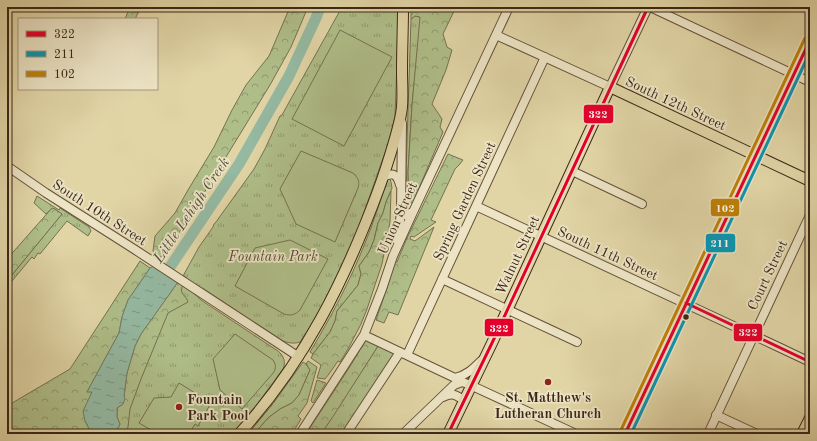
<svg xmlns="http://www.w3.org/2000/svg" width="817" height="441" font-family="'Old Standard TT',serif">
  <defs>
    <pattern id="grass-tufts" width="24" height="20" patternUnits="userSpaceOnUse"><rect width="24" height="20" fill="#afbe89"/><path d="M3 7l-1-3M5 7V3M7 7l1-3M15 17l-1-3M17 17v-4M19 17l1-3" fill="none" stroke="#909a6f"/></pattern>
    <pattern id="forest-crowns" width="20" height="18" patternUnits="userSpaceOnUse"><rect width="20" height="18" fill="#afbe89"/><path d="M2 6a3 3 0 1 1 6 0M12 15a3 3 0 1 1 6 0" fill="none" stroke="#909a6f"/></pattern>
    <pattern id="water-ripples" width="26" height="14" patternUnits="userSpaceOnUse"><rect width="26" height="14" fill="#95b9a2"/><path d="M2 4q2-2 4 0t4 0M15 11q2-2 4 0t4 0" fill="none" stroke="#7b9683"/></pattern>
  </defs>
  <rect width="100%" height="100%" fill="#e1d5a6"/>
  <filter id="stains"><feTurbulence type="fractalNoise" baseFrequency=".005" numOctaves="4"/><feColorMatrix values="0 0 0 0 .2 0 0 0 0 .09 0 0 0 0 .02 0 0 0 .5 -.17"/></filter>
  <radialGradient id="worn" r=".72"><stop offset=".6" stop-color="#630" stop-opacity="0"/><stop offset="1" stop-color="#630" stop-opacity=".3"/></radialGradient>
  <path fill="url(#grass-tufts)" stroke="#757250" d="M342,7H399L395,116L391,133L387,147L357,232L337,277L317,317L300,342C294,344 289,343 283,341L204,289L186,280L187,278L183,276L199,247L213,227L214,224L216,222L254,169L265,149L280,116L282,115Z
    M415,16L421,17L412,105L408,172L409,202L406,173L411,19Z
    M388,179H390L391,182L392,188L386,202L383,213L378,223L374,240L369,252L359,266L361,274L358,285L337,311L335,321L330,332L313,354L310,352C331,317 350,281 365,243C374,222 380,200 388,179Z
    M37,196L59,210L60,208L89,227L91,231L88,236L67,221L40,254L38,253L34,259L32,257L7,287V281L62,214L51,209L46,214L34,203Z
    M178,282L188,288L201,300L278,351C284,356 286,362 283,369L244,422L234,434H117Z
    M378,346L396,354L342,434H321Z
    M303,362L306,364L310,370L299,395L292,403L280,409L268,418L254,434H248L272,405Z"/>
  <path fill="url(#forest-crowns)" stroke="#757250" d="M130,7H141L135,19H125Z
    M290,7H308L291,47L270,85L185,224L164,254L158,259L153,251L155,236L175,213L188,190L214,147L232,110L246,85L269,56Z
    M427,7H456L443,34L447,47L452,50L446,70L432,104L442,119L440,127L443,132L413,202L412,203L409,202L408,172L412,105L420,17L415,16L411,19V11L413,10H421Z
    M448,154L463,160L459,165L455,169L431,220L436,222L414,237L411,236L410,239L415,241L434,227L398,315L389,312L384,323L376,320L388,285L395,262H397L407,238Z
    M391,191L390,222L382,264L367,309L361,324L348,349L340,362L338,361L329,374L325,379L317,378L321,365L311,358L313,354L330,332L335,321L337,311L358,285L361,274L359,266L369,252L374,240L378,223L383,213L386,202Z
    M52,208L55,209L62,214L7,281V259Z
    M140,261L150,268L128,300L122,317L119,333L87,392L92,391L85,421L92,434H7V406L70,369Z
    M178,282L183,285C178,293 186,295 188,302L168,313L141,379L130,409L128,427L125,434H115L120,424L117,417V408L123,404L127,373L135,346L141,334Z
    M366,340L378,346L334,415L321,434H306L349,368Z
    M308,361L317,367L307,403L298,416L301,419L292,434H254L268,418L280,409L292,403L299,395L310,370L306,364Z
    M317,380L326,383L313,403L311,401Z"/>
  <path fill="#afbe89" stroke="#757250" d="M340,30L392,57L344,146L292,119Z
    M301,151L353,173C358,178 360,181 358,188L335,242L296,224L280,189Z
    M290,240L328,259L300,310C295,315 291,316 284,314L235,286L255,248Z
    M235,334L273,360C276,365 276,367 274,372L242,409L220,390L213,359Z
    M179,383L211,403L198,426L195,424L189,434H158L139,423L154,398L171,397Z"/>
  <path fill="url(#water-ripples)" stroke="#717f6a" d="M153,266L178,282L141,334L135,346L127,373L124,396L125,399L123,404L117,408V417L120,424L115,434H92L85,421L83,411L92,392H87L119,333L122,317L128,300L150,268Z"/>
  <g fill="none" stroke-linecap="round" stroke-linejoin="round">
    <path stroke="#95b9a2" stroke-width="11" d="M162,279L239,164L289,76L316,18L320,7"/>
    <g stroke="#64523b" stroke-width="10">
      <path id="minor" d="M650,7L810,82
        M496,35L610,87L648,7
        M402,123L401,211L402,214L405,215L413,212
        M7,166L46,193L134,249L299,357
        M572,171L642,204
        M383,177C393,172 397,174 400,185
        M476,206C587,258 699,309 810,362
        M397,240L399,230L401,211
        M442,279L577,342
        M364,335L455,378C467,375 473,369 481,361
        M407,355L545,57
        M443,397C453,392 455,395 464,400
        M716,415L757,434
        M300,434L364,335L382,289L393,256L413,212L509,7
        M346,434L400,352
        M403,434L454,385L462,382L468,384L576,434
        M708,434L810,215"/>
    </g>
    <g stroke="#3b2717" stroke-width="12">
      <path id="major" d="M239,434C304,363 345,280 378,191C384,175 389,159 394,142C397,131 401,119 402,107C403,95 402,83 402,71C402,49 403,28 403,7
        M448,434L492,343L610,87L810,181
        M625,434L810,40
        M802,434L810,418"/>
    </g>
    <use href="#minor" stroke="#ece4c5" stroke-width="8"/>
    <use href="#major" stroke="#e1d5a6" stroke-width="10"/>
    <g stroke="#ece4c5" stroke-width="6">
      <path id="bus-1" d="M686,303L810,362
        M448,434L492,343L648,7
        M625,434L810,40"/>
    </g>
    <g stroke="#ece4c5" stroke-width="6">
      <path id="bus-2" d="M631,434L810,52"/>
    </g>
    <g stroke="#ece4c5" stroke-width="6">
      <path id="bus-3" d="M620,432L805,38"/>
    </g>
    <use href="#bus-1" stroke="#e4002b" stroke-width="3"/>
    <use href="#bus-2" stroke="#0996b3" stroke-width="3"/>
    <use href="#bus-3" stroke="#bf8007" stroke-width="3"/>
  </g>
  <circle fill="#3b2717" stroke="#ece4c5" stroke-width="1.5" cx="686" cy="317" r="3.5"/>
  <g fill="#8f2418" stroke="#ece4c5" stroke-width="1.5">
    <circle cx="548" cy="382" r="4"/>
    <circle cx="179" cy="407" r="4"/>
  </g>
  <g text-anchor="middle" stroke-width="3.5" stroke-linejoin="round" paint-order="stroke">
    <g font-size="14" fill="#3b2717" stroke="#ece4c5">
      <text transform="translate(676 103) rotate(25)" y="5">South 12th Street</text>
      <text transform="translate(464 201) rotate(-65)" y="5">Spring Garden Street</text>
      <text transform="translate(100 212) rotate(33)" y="5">South 10th Street</text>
      <text transform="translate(397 218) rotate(-66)" y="5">Union Street</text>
      <text transform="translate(608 253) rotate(25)" y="5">South 11th Street</text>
      <text transform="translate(517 255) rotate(-65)" y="5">Walnut Street</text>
      <text transform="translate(767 275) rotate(-65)" y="5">Court Street</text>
    </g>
    <g font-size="14" font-style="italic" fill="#584d34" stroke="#ece4c5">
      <text x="273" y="261">Fountain Park</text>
    </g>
    <g font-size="14" font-weight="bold" fill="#3b2717" stroke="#ece4c5">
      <text x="548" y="402">St. Matthew's<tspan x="548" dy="16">Lutheran Church</tspan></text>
      <text x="187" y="404" text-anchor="start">Fountain<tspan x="187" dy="16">Park Pool</tspan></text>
    </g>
    <g font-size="15" font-style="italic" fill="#524c3a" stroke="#ece4c5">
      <text transform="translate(191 210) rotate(-56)" y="5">Little Lehigh Creek</text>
    </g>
  </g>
  <g stroke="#ece4c5" stroke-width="1.5">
    <rect x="583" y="104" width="31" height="20" rx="4" fill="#e4002b"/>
    <rect x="710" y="198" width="30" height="19" rx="4" fill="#bf8007"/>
    <rect x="705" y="233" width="31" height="20" rx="4" fill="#0996b3"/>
    <rect x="484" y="318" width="30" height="19" rx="4" fill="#e4002b"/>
    <rect x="733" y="323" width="30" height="19" rx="4" fill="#e4002b"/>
  </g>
  <g font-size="11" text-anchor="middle" font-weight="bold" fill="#fff">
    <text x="598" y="118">322</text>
    <text x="725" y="212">102</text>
    <text x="720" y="247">211</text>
    <text x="499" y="332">322</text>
    <text x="748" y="336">322</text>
  </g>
  <rect width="817" height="441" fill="none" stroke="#e1d5a6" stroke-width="24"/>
  <rect x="8" y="8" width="801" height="425" fill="none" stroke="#3b2717" stroke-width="2"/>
  <rect x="12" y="12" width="793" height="417" fill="none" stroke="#3b2717"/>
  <rect x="18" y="18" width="140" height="72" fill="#ece4c5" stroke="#a5987f"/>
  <rect x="26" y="31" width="20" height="6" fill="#e4002b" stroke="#a5987f"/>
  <text x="54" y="38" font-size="12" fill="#3b2717">322</text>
  <rect x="26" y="51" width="20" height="6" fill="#0996b3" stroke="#a5987f"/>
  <text x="54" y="58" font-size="12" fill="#3b2717">211</text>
  <rect x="26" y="71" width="20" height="6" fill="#bf8007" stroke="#a5987f"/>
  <text x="54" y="78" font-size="12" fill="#3b2717">102</text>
  <rect width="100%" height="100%" filter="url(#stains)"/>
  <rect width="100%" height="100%" fill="url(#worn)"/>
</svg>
